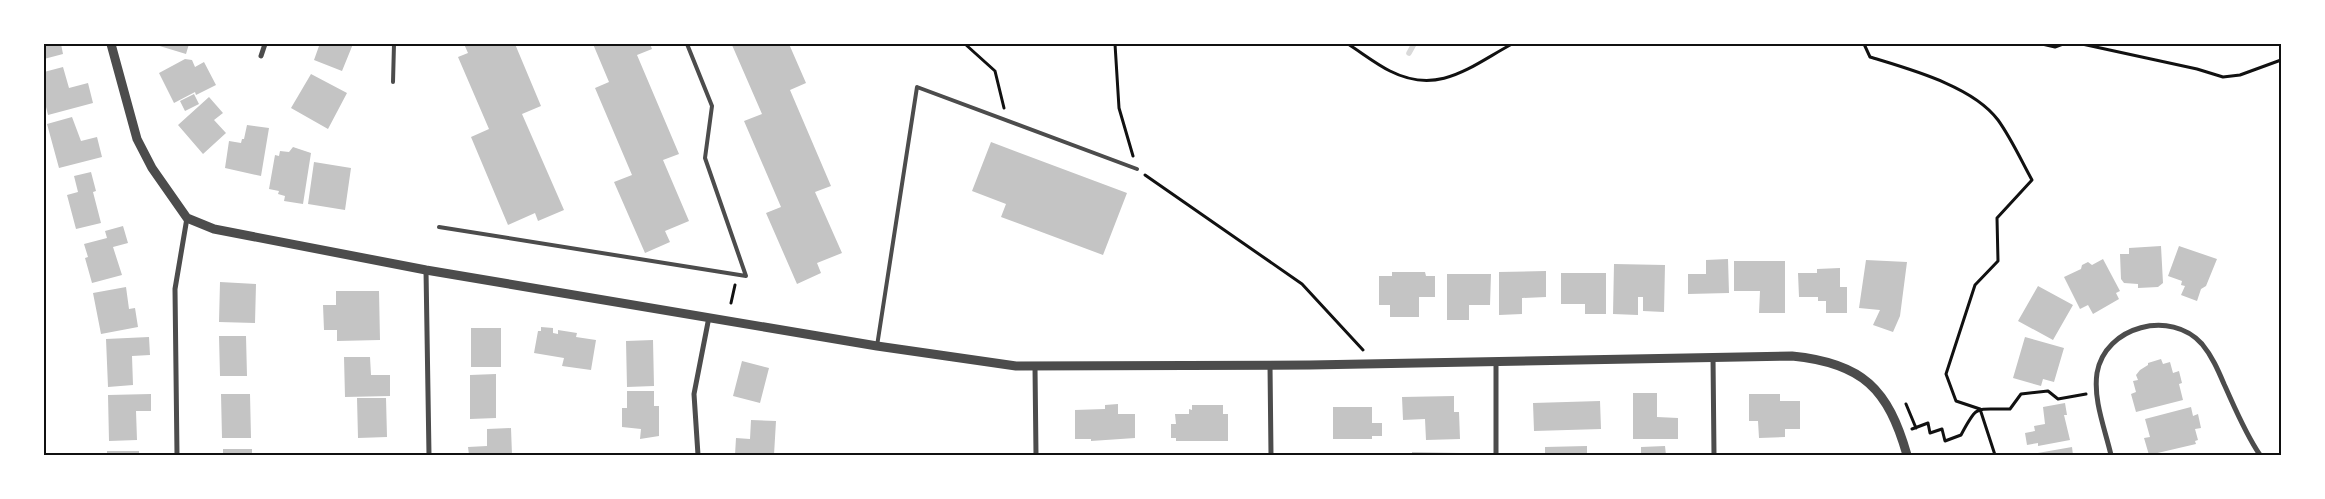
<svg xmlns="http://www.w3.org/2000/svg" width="2325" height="499" font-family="Merriweather,serif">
  <rect width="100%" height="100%" fill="#fff"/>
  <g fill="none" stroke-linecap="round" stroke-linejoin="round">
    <path stroke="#d9d9d9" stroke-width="5.5" d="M1409,53L1414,44"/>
  </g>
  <path fill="#c4c4c4" d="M44,44H61L63,54L44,59Z
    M153,44H189L186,54Z
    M313,44H353L342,71L314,60L319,46Z
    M464,44H515L541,106L522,114L564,210L538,221L535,213L508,225L471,137L489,129L458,57L468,53Z
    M593,44H650L652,49L637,55L679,154L663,160L689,221L665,231L670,242L645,253L614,182L632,175L595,88L609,82Z
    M734,44H789L806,83L790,90L831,186L815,192L842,253L817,263L821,273L797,284L766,213L781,207L744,121L762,114L732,45Z
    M185,59L192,60L195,67L204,62L216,85L196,95L195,92L174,103L159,73Z
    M63,67L69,88L88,83L93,103L48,115L44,99V72Z
    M311,74L347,93L328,129L291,108Z
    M194,94L199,104L185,111L180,101Z
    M209,97L223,113L214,120L226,133L203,154L178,125Z
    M72,117L81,141L97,137L102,157L59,168L47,124Z
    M247,125L269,128L261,176L225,168L229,141L241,143L242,139H244Z
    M991,142L1127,193L1103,255L1001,217L1006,204L972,191Z
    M293,147L311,153L303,204L284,201L285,196L278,194L279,191L269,189L275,155L279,156L280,151L289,152Z
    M314,162L351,168L345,210L308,204Z
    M91,172L96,191L93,192L101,223L76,229L67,195L78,192L74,176Z
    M123,226L128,243L113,247L122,275L92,283L85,258L88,257L84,244L107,238L105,231Z
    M2161,246L2163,283L2158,287L2138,288V284L2124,283L2121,279L2120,254H2129V248Z
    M2179,246L2217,259L2206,286L2201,289L2197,301L2181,295L2185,286L2181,285L2182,281L2168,276Z
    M1728,259L1729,293L1688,294V274H1706V260Z
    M2103,259L2120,291L2116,293L2119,299L2093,314L2088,305L2080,309L2064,277L2081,269L2082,265L2088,262L2092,265Z
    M1866,260L1907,262L1900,316L1893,332L1873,325L1880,310L1859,308Z
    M1734,261H1785V313H1759L1760,291H1734Z
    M1614,264L1665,265L1664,312L1643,311V297H1638V315L1613,314Z
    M1840,268V287H1847V313H1826V301H1818V297H1799L1798,273H1817V269Z
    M1546,271V297L1522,298V314L1499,315V272Z
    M1392,272H1425L1426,276H1435V297H1419V317H1390V305H1379V276H1392Z
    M1561,273H1606V314H1585V304H1561Z
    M1447,274H1491L1490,305H1469V320H1447Z
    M220,282L256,284L255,323L219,322Z
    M2038,286L2073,305L2053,340L2018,321Z
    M126,287L129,309L135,308L138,327L101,334L93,293Z
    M336,291H379L380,340L337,341V330H324L323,305H336Z
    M541,327L553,328V333L558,334V330L577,333L576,337L596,340L591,370L562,366L564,358L534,353L538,331H541Z
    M471,328H501V367H471Z
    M219,336H246L247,376H220Z
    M149,337L150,355L132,356L133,385L108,387L106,339Z
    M2025,337L2064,348L2054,382L2043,379L2041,386L2013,378Z
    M653,340L654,386L627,387L626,341Z
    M344,357H370L371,375H390V396L345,397Z
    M2161,359L2163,364L2170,362L2173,373L2179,371L2182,383L2179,384L2183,400L2136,412L2131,394L2136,392L2133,381L2138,380L2136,375L2140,370L2148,365V363Z
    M742,361L769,368L760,403L733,396Z
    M496,374V418L470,419V375Z
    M627,391H654V406H659V436L640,439L641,429L622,427V408H627Z
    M1633,393H1657V417L1678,418V439H1633Z
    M151,394V411H136L137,440L109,441L108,395Z
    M221,394H250L251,438H222Z
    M1749,394H1780V401H1800V429H1785V437L1759,438L1758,421H1749Z
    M1454,396V412H1459L1460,439L1426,440L1425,419L1403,420L1402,397Z
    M357,398H386L387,437L358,438Z
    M1600,401L1601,429L1534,431L1533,403Z
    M2065,403L2067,415H2064L2070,440L2038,446V443L2027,445L2025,433L2035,431L2034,426L2045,424L2043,407Z
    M1118,404V414H1135V438L1091,441V439H1075V410L1105,409V405Z
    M1192,405H1223V414H1228V441H1176V438H1171V424H1176L1175,414H1189V409L1192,410Z
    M1333,407H1372V423H1382V436H1372V439H1333Z
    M2191,407L2193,416L2198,414L2201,428L2195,429L2198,440L2195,441L2196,444L2149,455L2144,438L2150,437L2145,419Z
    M751,420L776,421L774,455H735L736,438L750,439Z
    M511,428L512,455H469L468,447L487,446V429Z
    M1587,446V455H1545V447Z
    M1665,446L1666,455H1641V447Z
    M2072,447L2073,455H2032V454Z
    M223,449H252V455H223Z
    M107,451H139V455H107Z
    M1412,452L1460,453V455H1412Z"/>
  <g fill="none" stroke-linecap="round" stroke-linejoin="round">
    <path stroke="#111" stroke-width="3" d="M965,44L995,71L1004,108
      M1115,44L1119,108L1133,156
      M1348,44C1362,53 1376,64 1390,71C1439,96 1471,66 1512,44
      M1864,44L1870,57C1909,69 1973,86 1998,120C2011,138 2021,160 2032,180L1997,218L1998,261L1975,285L1946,374L1956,401L1980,409L1995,455
      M2042,44L2055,47L2063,44
      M2082,44L2197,69L2223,77L2240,75L2281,60
      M1145,175L1302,284L1363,350
      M731,303L735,285
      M1906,404L1916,428
      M1912,429L1928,423L1930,433L1942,429L1945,441L1961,435C1978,403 1975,410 2010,409L2021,394L2048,391L2058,399L2086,394"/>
    <path stroke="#4c4c4c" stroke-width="4" d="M393,82L394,44
      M439,227L746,276L705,158L712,106L687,44
      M877,346L917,87L1137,169"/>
    <path stroke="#4c4c4c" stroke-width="5" d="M261,56L265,44
      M426,270L429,455
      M1713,357L1714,455
      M1496,361V455
      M1270,365L1271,455
      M1035,367L1036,455
      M177,455L175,289L187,218
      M698,455L694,394L709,317
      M2111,455C2105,429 2093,400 2097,373C2105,326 2171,309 2202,344C2212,356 2218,370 2224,384C2235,408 2245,433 2260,455"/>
    <path stroke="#4c4c4c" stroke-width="9" d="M111,44L137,139L152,168L187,218L214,229L426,270L877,346L1016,366L1310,365L1792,356C1863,363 1888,389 1907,455"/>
  </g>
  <rect width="2325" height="499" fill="none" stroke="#ffffff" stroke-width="90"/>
  <rect x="45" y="45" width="2235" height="409" fill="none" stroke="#111" stroke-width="2"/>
</svg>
